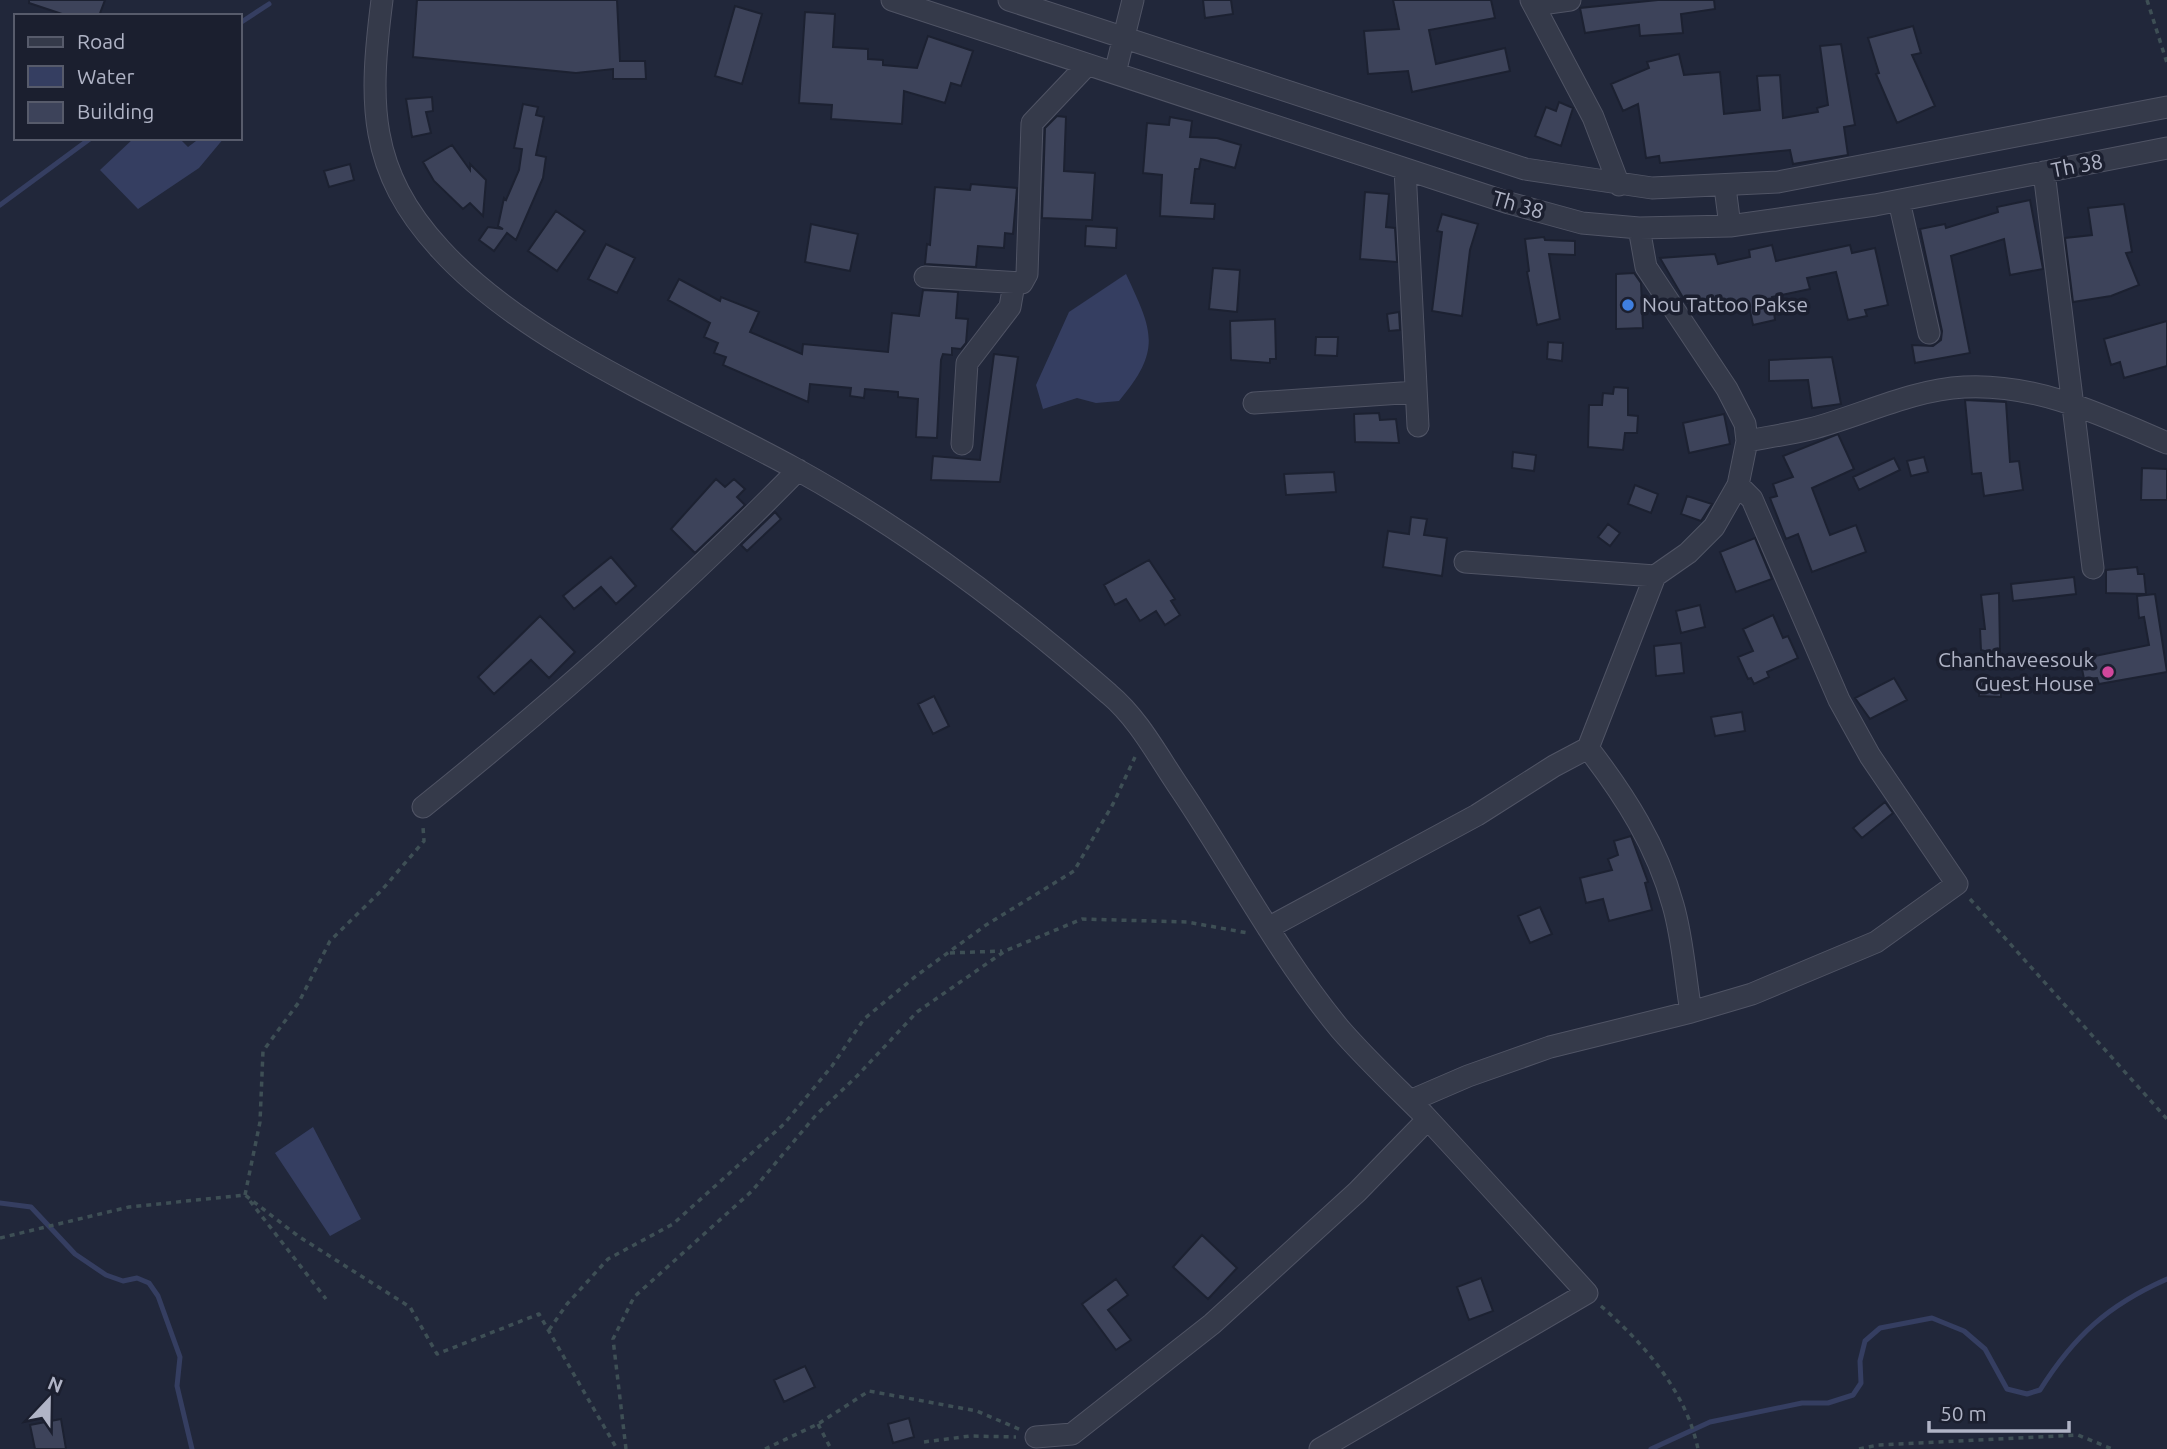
<svg xmlns="http://www.w3.org/2000/svg" width="2167" height="1449" font-family="Ubuntu,sans-serif">
  <rect width="100%" height="100%" fill="#21273a"/>
  <path fill="#353e61" d="M134,138H179L188,147L200,138H224L199,168L138,209L100,170Z
    M1126,274C1152,330 1163,349 1119,401L1096,403L1077,398L1043,409L1036,385L1069,312Z
    M313,1127L361,1219L330,1236L275,1153Z"/>
  <g fill="none" stroke-linecap="round" stroke-linejoin="round">
    <path stroke="#353e61" stroke-width="5" d="M240,23L269,4
      M0,205L91,138
      M0,1203L31,1207L75,1254L106,1275L123,1281L137,1278L149,1283L158,1296L180,1357L177,1386L192,1449
      M1651,1449L1710,1422L1802,1403H1828L1853,1395L1861,1383L1860,1361L1865,1341L1880,1328L1932,1318L1964,1331L1985,1349L2007,1389L2027,1394L2040,1390C2074,1336 2108,1305 2167,1279"/>
  </g>
  <path fill="#3d435a" stroke="#1c2131" stroke-width="2" d="M29,0H105L99,16H68L29,3Z
    M417,0H617L620,61H645L646,79H613V69L576,73L413,57Z
    M1203,0H1231L1233,14L1205,18Z
    M1393,0H1491L1495,18L1429,30L1436,64L1505,48L1510,71L1412,92L1408,71L1368,74L1364,31L1399,29Z
    M1658,0H1714L1715,9L1681,14L1683,33L1640,36L1639,25L1585,33L1580,8Z
    M735,6L762,14L742,84L715,76Z
    M805,12L835,14L833,47L868,49V59L883,60V65L917,68L928,36L973,51L961,86L951,83L945,103L904,91L902,124L831,119L832,105L799,103Z
    M1913,26L1921,53L1912,55L1935,106L1897,123L1876,74L1879,73L1868,38Z
    M1841,44L1855,125L1844,127L1848,155L1842,156L1793,164L1790,150L1660,163L1659,156L1646,158L1638,104L1623,111L1611,84L1649,68L1647,62L1679,54L1684,75L1720,72L1724,114L1760,110L1757,76L1780,75L1783,118L1818,112L1817,108L1828,105L1820,46Z
    M432,97L433,111L426,112L431,133L412,137L406,99Z
    M1559,102L1573,108L1561,146L1535,136L1546,107L1556,111Z
    M523,104L538,107L536,115L544,117L536,155L546,157L543,178L516,240L507,233L494,251L479,240L488,227L503,229L498,226L504,198L506,200L519,170L522,149L514,148Z
    M1057,116L1066,117L1064,171L1095,173L1092,220L1042,218L1045,128Z
    M1170,117L1192,121L1190,137L1217,138L1241,145L1235,168L1201,159L1199,169H1195L1191,203L1215,204L1214,219L1160,216L1162,175L1143,173L1147,123L1169,125Z
    M452,145L470,170V164L486,180L483,216L470,203L463,209L434,181L423,162Z
    M350,164L354,180L329,187L324,171Z
    M971,184L1017,188L1013,234L1005,233L1004,248L978,246L976,267L925,264L927,244L930,245L935,187L970,190Z
    M1365,192L1389,194L1386,227L1395,228L1397,262L1360,259Z
    M2030,200L2043,269L2010,275L2004,239L1951,256L1970,353L1915,363L1912,345L1933,346L1941,340L1942,331L1920,229L1945,224L1946,228L1998,212L1997,207Z
    M2124,204L2132,252L2126,253L2139,285L2111,296L2073,302L2065,238L2092,235L2088,208Z
    M556,211L585,231L557,271L528,251Z
    M1442,214L1478,224L1470,250L1462,316L1432,311L1442,232L1437,231Z
    M811,224L858,234L850,271L805,262Z
    M1086,226L1117,228L1116,248L1085,246Z
    M1544,237L1545,240L1575,241V255L1549,254L1560,319L1537,325L1527,272L1529,271L1525,239Z
    M606,244L635,258L617,293L588,279Z
    M1772,245L1776,261L1850,245L1852,253L1875,248L1888,305L1865,310L1867,316L1848,320L1836,272L1807,278L1810,289L1772,297L1775,320L1753,325L1748,301L1689,308L1660,258L1715,254L1718,264L1750,257L1749,250Z
    M1213,268L1240,270L1237,312L1209,309Z
    M1634,273L1641,283L1643,328L1616,329V274Z
    M679,279L720,301L721,297L759,312L750,332L802,354L803,344L888,352L892,313L919,316L923,290L958,292L956,318L968,319L966,343L961,349L952,348V355L943,354L941,360L937,438L916,437L918,399L898,397V392L865,389L864,398L850,396L851,388L810,384L808,402L723,365L726,357L714,353L718,343L704,337L710,323L668,300Z
    M1399,312L1400,330L1389,331L1387,314Z
    M1275,319L1276,359H1270V363L1231,360L1230,321Z
    M2167,321V366L2124,378L2120,362L2111,365L2104,339Z
    M1316,337H1338L1337,356L1315,355Z
    M1548,342L1563,343L1562,361L1547,359Z
    M994,354L1018,357L1000,482L931,480L933,456L980,460Z
    M1832,357L1841,404L1812,408L1808,380L1769,381V360Z
    M1614,387L1628,388V415L1638,416L1637,433H1625L1623,450L1588,447L1589,405H1602L1603,393L1613,394Z
    M1965,400L2006,402L2010,462L2019,461L2023,490L1984,496L1981,473L1972,474Z
    M1379,413L1380,420L1396,419L1399,443L1355,442L1354,414Z
    M1724,414L1730,444L1689,453L1683,423Z
    M1838,434L1854,469L1812,488L1830,535L1856,525L1866,552L1812,572L1798,534L1786,539L1770,498L1777,496L1773,484L1793,477L1783,456Z
    M1513,452L1536,455L1534,471L1512,468Z
    M1924,457L1928,472L1911,476L1907,461Z
    M1894,458L1900,470L1859,490L1853,477Z
    M2142,468L2167,469V500H2141Z
    M1334,472L1336,492L1286,495L1284,474Z
    M716,479L725,487L734,479L745,489L737,497L745,505L695,553L671,529Z
    M1635,485L1658,494L1651,513L1628,504Z
    M1687,496L1712,504L1701,521L1681,514Z
    M775,512L781,519L747,551L741,545Z
    M1411,517L1427,519L1424,535L1447,538L1442,576L1383,567L1388,531L1409,534Z
    M1608,524L1620,533L1610,546L1598,537Z
    M1755,538L1772,579L1736,592L1720,552Z
    M611,557L636,586L616,604L601,587L574,609L563,596Z
    M1149,560L1175,599L1171,601L1180,615L1165,625L1156,611L1140,621L1126,599L1115,605L1104,585Z
    M2137,567L2138,574H2144L2146,594L2106,593V570Z
    M2074,577L2076,594L2013,601L2011,584Z
    M1999,593L2000,651L1988,652L1981,650L1980,629H1985L1981,595Z
    M2155,594L2167,672L2099,684L2097,678L2084,679L2080,659L2149,645L2144,617L2139,618L2137,596Z
    M1700,605L1705,627L1681,633L1676,611Z
    M1773,615L1783,638L1788,636L1798,658L1767,672L1769,677L1754,684L1751,678L1748,679L1738,657L1753,651L1743,629Z
    M540,616L575,652L549,678L531,660L494,694L478,677Z
    M1681,643L1684,673L1656,676L1654,646Z
    M1894,678L1907,700L1870,719L1855,698Z
    M1979,680H2001V697L1979,696Z
    M934,696L949,726L933,734L918,704Z
    M1742,712L1745,731L1715,736L1711,717Z
    M1885,802L1893,813L1862,838L1853,828Z
    M1631,836L1648,882L1645,883L1652,910L1609,921L1603,899L1586,903L1580,878L1612,870L1608,859L1618,855L1614,841Z
    M1540,907L1552,934L1530,943L1518,916Z
    M1202,1235L1237,1268L1208,1299L1173,1267Z
    M1481,1278L1493,1311L1469,1320L1457,1287Z
    M1116,1279L1128,1295L1108,1310L1131,1340L1116,1350L1082,1304Z
    M805,1366L815,1387L784,1402L774,1380Z
    M909,1418L914,1437L893,1443L888,1424Z
    M61,1419L66,1449H35L30,1425Z"/>
  <g fill="none" stroke-linecap="round" stroke-linejoin="round">
    <g stroke="#505465" stroke-width="23">
      <path id="minor" d="M382,0C369,102 367,170 441,250C527,344 681,406 794,468C907,530 1012,609 1109,694C1139,719 1159,758 1181,790C1234,869 1279,955 1340,1029C1366,1059 1396,1087 1424,1115C1479,1174 1532,1233 1587,1293L1320,1449
        M892,0L1509,203L1582,223L1639,228L1730,226L1875,205L2167,148
        M1009,0L1525,169L1652,188L1778,182L2167,107
        M1531,0L1593,117L1619,185
        M1534,5L1570,0
        M1115,73L1133,0
        M1405,169L1418,426
        M2044,172L2093,568
        M1725,187L1730,226
        M1899,201L1929,333
        M925,277L1022,283L1027,274L1032,123L1087,65
        M1254,403L1416,392
        M1747,441C1768,437 1790,434 1810,429C1861,416 1910,390 1964,387C2036,383 2102,415 2167,443
        M962,444L967,363L1010,307L1014,284
        M1465,562L1655,576
        M423,807C554,702 680,590 798,470
        M1268,928L1477,815L1554,766L1588,748L1655,576L1688,553L1714,527L1738,485L1747,441L1745,424L1727,389L1646,267L1639,228
        M1691,1012L1752,994L1876,942L1957,884L1870,756L1839,700L1752,499L1738,485
        M1410,1101L1468,1076L1550,1047L1691,1012C1685,977 1683,939 1673,905C1657,846 1625,796 1588,748
        M1036,1437L1072,1434L1212,1324L1357,1192L1427,1120"/>
    </g>
    <path stroke="#3e4f55" stroke-width="3.5" stroke-dasharray="5 5" stroke-linecap="butt" d="M2147,0L2167,63
      M1970,899L2167,1119
      M950,953L1002,951
      M245,1195L260,1122L263,1051L299,1002L330,941L381,891L424,841L423,827
      M250,1201L326,1299
      M0,1238L129,1207L245,1195L298,1236L410,1307L437,1354L539,1314L617,1449
      M1601,1306C1644,1344 1686,1391 1698,1449
      M549,1330L567,1304L608,1259L673,1224L784,1124L832,1066L864,1019L916,976L986,925L1074,871L1113,804L1135,757
      M818,1424L831,1449
      M924,1442L970,1436L1016,1437
      M626,1449L613,1339L634,1297L752,1191L816,1115L857,1076L917,1012L1005,951L1082,919L1187,922L1248,933
      M765,1449L818,1424L869,1391L977,1411L1021,1430
      M1859,1449L1878,1445L2078,1435L2112,1449"/>
    <use href="#minor" stroke="#353a4a" stroke-width="21"/>
  </g>
  <circle fill="#3f7fe0" stroke="#1b1f2f" stroke-width="2.5" cx="1628" cy="305" r="7"/>
  <circle fill="#d1479c" stroke="#1b1f2f" stroke-width="2.5" cx="2108" cy="672" r="7"/>
  <g text-anchor="middle" stroke-width="7" stroke-linejoin="round" paint-order="stroke">
    <g font-size="21" fill="#b0b4c6" stroke="#1b1f2f">
      <text transform="translate(2077 166) rotate(-11)" y="7">Th 38</text>
      <text transform="translate(1518 205) rotate(16)" y="7">Th 38</text>
    </g>
    <g font-size="21" fill="#b0b4c6" stroke="#1b1f2f" text-anchor="start">
      <text x="1642" y="312">Nou Tattoo Pakse</text>
      <text x="2094" y="667" text-anchor="end">Chanthaveesouk<tspan x="2094" dy="24">Guest House</tspan></text>
    </g>
  </g>
  <rect x="14" y="14" width="228" height="126" fill="#1b1f2f" stroke="#575b6b" stroke-width="2"/>
  <rect x="28" y="37" width="35" height="10" fill="#353a4a" stroke="#575b6b" stroke-width="2"/>
  <text x="77" y="49" font-size="21" fill="#b0b4c6">Road</text>
  <rect x="28" y="66" width="35" height="21" fill="#353e61" stroke="#575b6b" stroke-width="2"/>
  <text x="77" y="84" font-size="21" fill="#b0b4c6">Water</text>
  <rect x="28" y="102" width="35" height="21" fill="#3d435a" stroke="#575b6b" stroke-width="2"/>
  <text x="77" y="119" font-size="21" fill="#b0b4c6">Building</text>
  <g transform="translate(49 1400) rotate(22)" stroke="#1b1f2f" stroke-width="5" paint-order="stroke">
  <path d="M0-5L12 26L0 18L-12 26Z" fill="#b0b4c6"/>
  <text y="-10" font-size="19" font-weight="bold" text-anchor="middle" fill="#b0b4c6">N</text>
  </g>
  <path d="M1929 1421v10h140v-10" fill="none" stroke="#b0b4c6" stroke-width="3.5"/>
  <text x="1940" y="1421" font-size="21" fill="#b0b4c6" stroke="#1b1f2f" stroke-width="5" paint-order="stroke">50 m</text>
</svg>
